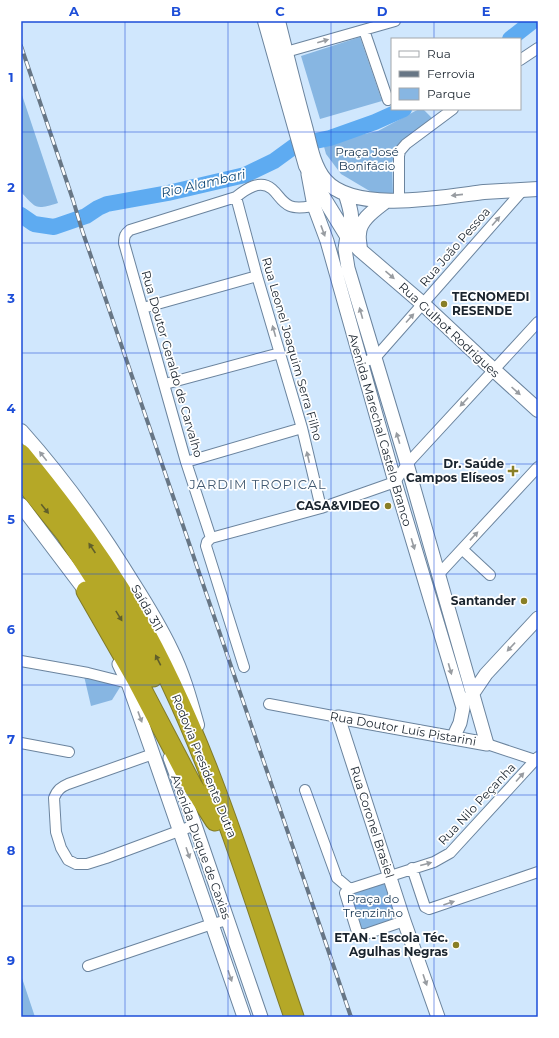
<svg xmlns="http://www.w3.org/2000/svg" width="559" height="1038" font-family="Montserrat,sans-serif">
  <rect width="100%" height="100%" fill="#d0e7fd"/>
  <path fill="#87b6e2" d="M360,37L382,101L320,119L301,56Z
    M21,92L58,203C35,210 37,209 21,192Z
    M419,109H423L432,118L402,141L392,162L393,195L373,193L341,174L326,154L323,143L378,131Z
    M84,676L122,684L112,700L91,706Z
    M387,879L399,919L360,933L347,893Z
    M21,975L35,1017H21Z"/>
  <g fill="none" stroke-linecap="round" stroke-linejoin="round">
    <path stroke="#5eabf1" stroke-width="16" d="M510,39L533,21
      M21,215L34,224L54,227L86,216L98,208L107,204L168,193L245,175L274,161L296,145L330,138L375,122L404,109"/>
    <g stroke="#6b849e" stroke-width="12">
      <path id="minor" d="M364,30L388,100
        M286,52L395,21
        M520,60L538,48
        M236,197L257,276L302,428L321,508
        M399,201V156L400,151L406,144L453,109
        M143,308L257,276
        M369,360L375,358L523,190
        M165,384L280,353
        M186,462L302,428
        M211,538L186,462L124,243C124,236 125,234 130,230L236,197C246,189 260,179 272,189C279,195 281,202 290,206C297,209 306,207 314,206
        M462,549L490,575
        M438,575L538,467
        M21,661L88,673L128,683
        M244,667L206,546L207,542L211,538L321,508L395,482L407,464L538,322
        M269,704L338,717
        M21,743L69,752
        M487,744L535,760
        M153,754L68,784C61,787 57,790 54,798L56,832L61,848L68,860L76,864H87L106,858L195,825
        M305,790L337,878L350,889
        M412,868L425,907L429,909L538,872
        M404,921L363,935L357,932L345,893L350,889L434,862L450,853L538,757
        M88,966L212,924L228,920"/>
    </g>
    <g stroke="#6b849e" stroke-width="15">
      <path id="tertiary" d="M308,174L314,206L327,241L395,482L463,708L460,723L453,738
        M347,236L345,249L348,268L407,464L487,744L338,717L404,921L438,1017
        M119,664L128,683L153,754L244,1017
        M469,699L486,674L538,618
        M170,758L195,825L261,1017"/>
    </g>
    <g stroke="#6b849e" stroke-width="16">
      <path id="secondary" d="M265,21L306,166L323,197L347,236L360,250L423,304L485,362L538,410
        M278,21C287,57 296,94 306,130C310,147 314,167 325,180C354,214 444,197 484,192C502,191 520,190 538,189
        M346,195C352,214 353,217 347,236
        M360,250C360,245 358,239 359,234C359,220 376,209 386,201
        M21,431C63,478 99,528 132,582C146,604 160,627 171,650C183,674 190,700 197,725
        M21,505L86,591"/>
    </g>
    <g stroke="#7f7a29" stroke-width="21">
      <path id="motorway" d="M21,454C63,505 102,558 135,614C207,740 247,881 294,1017
        M21,478L66,534L121,619L153,677
        M86,591L137,680L192,785L215,821"/>
    </g>
    <use href="#minor" stroke="#fff" stroke-width="10"/>
    <use href="#tertiary" stroke="#fff" stroke-width="13"/>
    <use href="#secondary" stroke="#fff" stroke-width="14"/>
    <use href="#motorway" stroke="#b5a827" stroke-width="19"/>
    <g stroke="#677685" stroke-width="4">
      <path id="rail" d="M21,46L73,200L82,230L351,1017"/>
    </g>
    <use href="#rail" stroke="#fff" stroke-width="2.5" stroke-dasharray="8" stroke-linecap="butt"/>
  </g>
  <defs><path id="oneway-solid" d="M-6-.8H1V-3.2L6.5 0L1 3.2V.8H-6Z"/></defs>
  <g fill="#989ca1">
    <use href="#oneway-solid" transform="translate(323 41) rotate(-16)"/>
    <use href="#oneway-solid" transform="translate(457 195) rotate(174)"/>
    <use href="#oneway-solid" transform="translate(496 221) rotate(-49)"/>
    <use href="#oneway-solid" transform="translate(323 231) rotate(70)"/>
    <use href="#oneway-solid" transform="translate(390 275) rotate(41)"/>
    <use href="#oneway-solid" transform="translate(361 313) rotate(-106)"/>
    <use href="#oneway-solid" transform="translate(410 318) rotate(-48)"/>
    <use href="#oneway-solid" transform="translate(274 331) rotate(-106)"/>
    <use href="#oneway-solid" transform="translate(516 391) rotate(42)"/>
    <use href="#oneway-solid" transform="translate(464 402) rotate(133)"/>
    <use href="#oneway-solid" transform="translate(398 438) rotate(-107)"/>
    <use href="#oneway-solid" transform="translate(43 456) rotate(-128)"/>
    <use href="#oneway-solid" transform="translate(308 457) rotate(-103)"/>
    <use href="#oneway-solid" transform="translate(474 536) rotate(-47)"/>
    <use href="#oneway-solid" transform="translate(413 544) rotate(73)"/>
    <use href="#oneway-solid" transform="translate(511 647) rotate(133)"/>
    <use href="#oneway-solid" transform="translate(450 669) rotate(74)"/>
    <use href="#oneway-solid" transform="translate(140 717) rotate(70)"/>
    <use href="#oneway-solid" transform="translate(520 777) rotate(-48)"/>
    <use href="#oneway-solid" transform="translate(188 853) rotate(71)"/>
    <use href="#oneway-solid" transform="translate(426 864) rotate(-15)"/>
    <use href="#oneway-solid" transform="translate(449 903) rotate(-19)"/>
    <use href="#oneway-solid" transform="translate(230 976) rotate(71)"/>
    <use href="#oneway-solid" transform="translate(425 980) rotate(71)"/>
  </g>
  <g fill="#605f2b">
    <use href="#oneway-solid" transform="translate(45 509) rotate(51)"/>
    <use href="#oneway-solid" transform="translate(92 548) rotate(-124)"/>
    <use href="#oneway-solid" transform="translate(119 616) rotate(58)"/>
    <use href="#oneway-solid" transform="translate(158 660) rotate(-117)"/>
  </g>
  <path fill="none" stroke="#1d4ed8" stroke-width="1" stroke-opacity="0.55" d="M125,21V1017M228,21V1017M331,21V1017M434,21V39M434,109V1017M21,132H538M21,243H538M21,353H538M21,464H538M21,574H538M21,685H538M21,795H538M21,906H538"/>
  <g fill="#897f26" stroke="#fff" stroke-width="1.5">
    <circle cx="444" cy="304" r="4"/>
    <path d="M511 465h4v4h4v4h-4v4h-4v-4h-4v-4h4z"/>
    <circle cx="388" cy="506" r="4"/>
    <circle cx="524" cy="601" r="4"/>
    <circle cx="456" cy="945" r="4"/>
  </g>
  <g text-anchor="middle" stroke-width="3.5" stroke-linejoin="round" paint-order="stroke">
    <g font-size="12" fill="#183754" stroke="#fff">
      <text x="367" y="156">Praça José<tspan x="367" dy="14">Bonifácio</tspan></text>
      <text x="373" y="903">Praça do<tspan x="373" dy="14">Trenzinho</tspan></text>
    </g>
    <g font-size="12" fill="#1a242e" stroke="#fff">
      <text transform="translate(455 247) rotate(-49)" y="4">Rua João Pessoa</text>
      <text transform="translate(449 330) rotate(43)" y="4">Rua Gulhot Rodrigues</text>
      <text transform="translate(292 349) rotate(74)" y="4">Rua Leonel Joaquim Serra Filho</text>
      <text transform="translate(172 364) rotate(74)" y="4">Rua Doutor Geraldo de Carvalho</text>
      <text transform="translate(380 430) rotate(74)" y="4">Avenida Marechal Castelo Branco</text>
      <text transform="translate(147 608) rotate(60)" y="4">Saída 311</text>
      <text transform="translate(403 729) rotate(10)" y="4">Rua Doutor Luís Pistarini</text>
      <text transform="translate(204 766) rotate(68)" y="4">Rodovia Presidente Dutra</text>
      <text transform="translate(477 804) rotate(-47)" y="4">Rua Nilo Peçanha</text>
      <text transform="translate(372 822) rotate(72)" y="4">Rua Coronel Brasiel</text>
      <text transform="translate(201 847) rotate(70)" y="4">Avenida Duque de Caxias</text>
    </g>
    <g font-size="12" font-weight="bold" fill="#1a242e" stroke="#fff" text-anchor="end">
      <text x="452" y="301" text-anchor="start">TECNOMEDI<tspan x="452" dy="14">RESENDE</tspan></text>
      <text x="504" y="468">Dr. Saúde<tspan x="504" dy="14">Campos Elíseos</tspan></text>
      <text x="380" y="510">CASA&amp;VIDEO</text>
      <text x="516" y="605">Santander</text>
      <text x="448" y="942">ETAN - Escola Téc.<tspan x="448" dy="14">Agulhas Negras</tspan></text>
    </g>
    <g font-size="13" font-style="italic" fill="#144b78" stroke="#fff">
      <text transform="translate(203 183) rotate(-13)" y="5">Rio Alambari</text>
    </g>
    <g font-size="13" letter-spacing="1" fill="#425a72" stroke="#fff">
      <text x="258" y="489">JARDIM TROPICAL</text>
    </g>
  </g>
  <rect width="559" height="1038" fill="none" stroke="#ffffff" stroke-width="44"/>
  <rect x="391" y="38" width="130" height="72" fill="#ffffff" stroke="#a3a7ab"/>
  <rect x="399" y="51" width="20" height="6" fill="#ffffff" stroke="#a3a7ab"/>
  <text x="427" y="58" font-size="12" fill="#1a242e">Rua</text>
  <rect x="399" y="71" width="20" height="6" fill="#677685" stroke="#a3a7ab"/>
  <text x="427" y="78" font-size="12" fill="#1a242e">Ferrovia</text>
  <rect x="399" y="88" width="20" height="12" fill="#87b6e2" stroke="#a3a7ab"/>
  <text x="427" y="98" font-size="12" fill="#1a242e">Parque</text>
  <rect x="22" y="22" width="515" height="994" fill="none" stroke="#1d4ed8" stroke-width="1.5"/>
  <g font-size="13" text-anchor="middle" font-weight="bold" fill="#1d4ed8">
    <text x="74" y="16">A</text>
    <text x="176" y="16">B</text>
    <text x="280" y="16">C</text>
    <text x="382" y="16">D</text>
    <text x="486" y="16">E</text>
    <text x="11" y="82">1</text>
    <text x="11" y="192">2</text>
    <text x="11" y="303">3</text>
    <text x="11" y="413">4</text>
    <text x="11" y="524">5</text>
    <text x="11" y="634">6</text>
    <text x="11" y="744">7</text>
    <text x="11" y="855">8</text>
    <text x="11" y="965">9</text>
  </g>
</svg>
